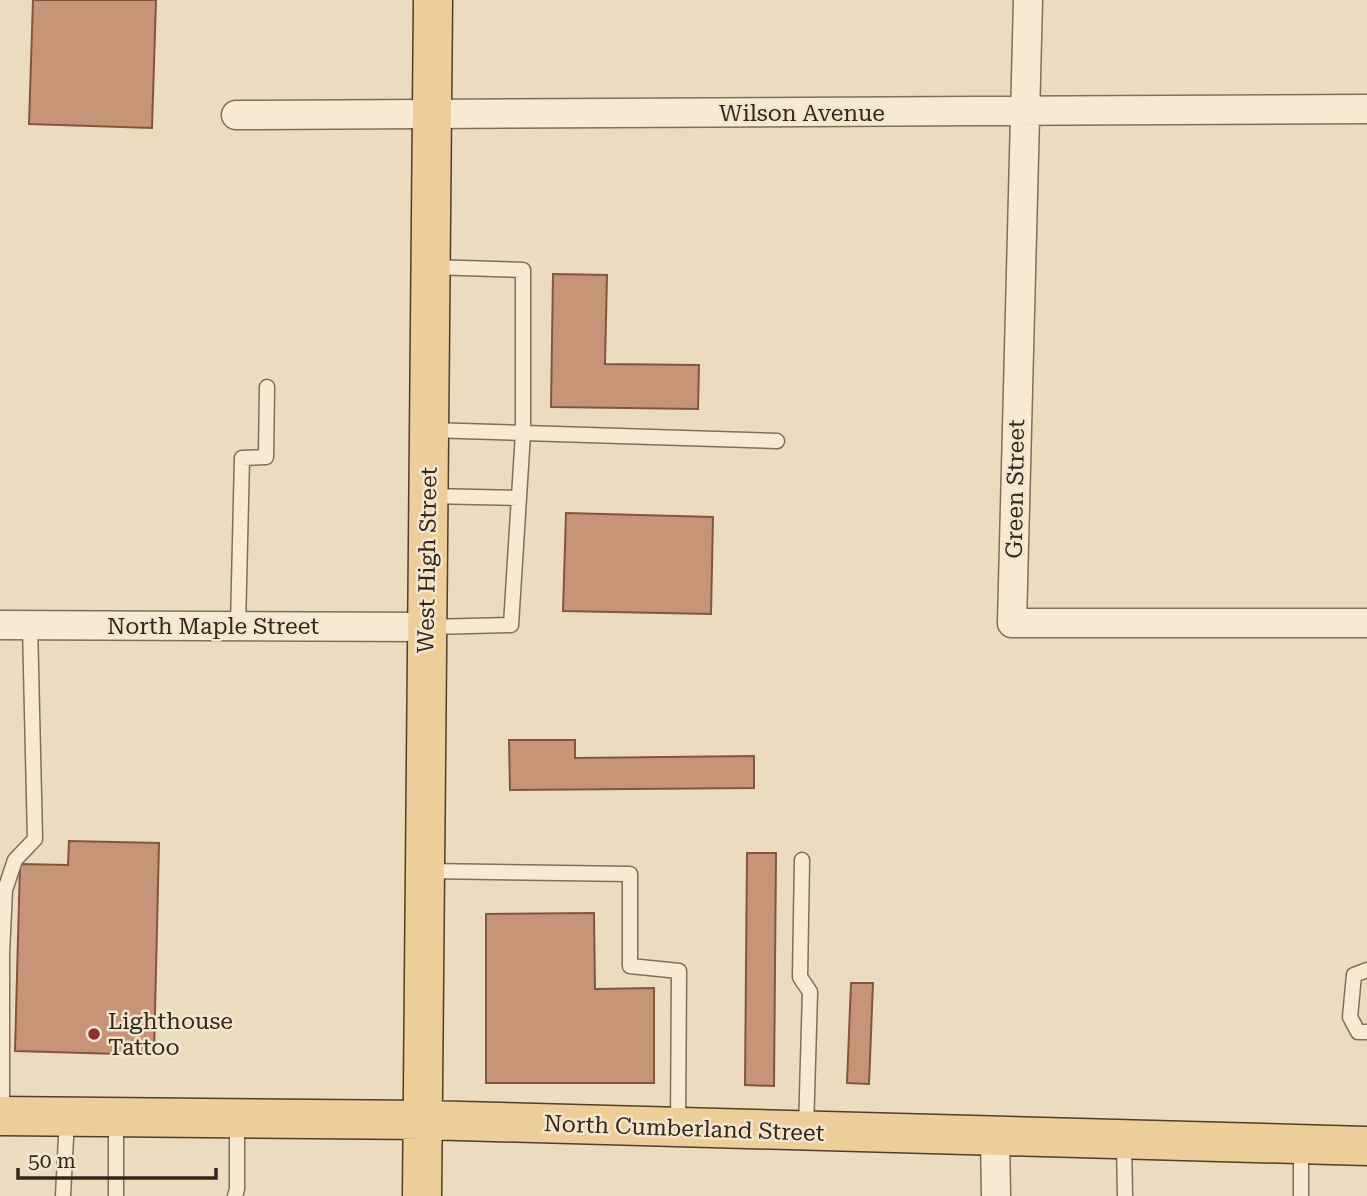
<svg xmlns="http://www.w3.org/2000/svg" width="1367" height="1196" font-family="'Roboto Serif',serif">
  <rect width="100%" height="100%" fill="#ebdcc0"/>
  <path fill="#c79478" stroke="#815640" stroke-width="2" d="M33,0H156L152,128L29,124Z
    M553,274L607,275L605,364L699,365L698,409L551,407Z
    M566,513L713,517L711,614L563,611Z
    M509,740H575V758L754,756V788L510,790Z
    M69,841L159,843L154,1055L15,1051L20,864L68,865Z
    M747,853H776L774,1086L745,1085Z
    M594,913L595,989L654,988V1083H486V914Z
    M851,983H873L869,1084L847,1083Z"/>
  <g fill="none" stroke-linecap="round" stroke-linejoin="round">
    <g stroke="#836d59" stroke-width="17">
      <path id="lane" d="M430,430L777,441
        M429,496L519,498
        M238,626L242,458L266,457L267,387
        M429,627L511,625L523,433V270L431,267
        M802,860L800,977L810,992L806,1130
        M426,871L630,874V966L679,971L678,1127
        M1367,970L1354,975L1350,1017L1358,1032H1367
        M2,1115V953L5,890L15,860L35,839L30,625
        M1124,1142L1125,1196
        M1301,1145V1196
        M63,1196L67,1118
        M116,1196V1119
        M235,1196L237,1189V1120"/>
    </g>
    <g stroke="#836d59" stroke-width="31">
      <path id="street" d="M1028,0L1012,623H1367
        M236,115L1367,109
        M0,625L426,627
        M995,1137L996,1196"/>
    </g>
    <g stroke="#513c2e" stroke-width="41">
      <path id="primary" d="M0,1116L424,1120L1367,1146
        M422,1196L433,0"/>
    </g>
    <use href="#lane" stroke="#f6ead3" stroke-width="14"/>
    <use href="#street" stroke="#f6ead3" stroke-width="28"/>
    <use href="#primary" stroke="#edce99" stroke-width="38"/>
  </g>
  <circle fill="#8f2d33" stroke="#f3e6cf" stroke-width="2.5" cx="94" cy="1034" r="7"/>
  <g text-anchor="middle" stroke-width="5" stroke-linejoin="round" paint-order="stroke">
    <g font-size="23" fill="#33261d" stroke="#f3e6cf">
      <text x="802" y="121">Wilson Avenue</text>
      <text transform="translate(1015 489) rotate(-89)" y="8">Green Street</text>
      <text transform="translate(427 560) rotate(-89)" y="8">West High Street</text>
      <text x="213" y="634">North Maple Street</text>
      <text transform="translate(684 1128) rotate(2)" y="8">North Cumberland Street</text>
    </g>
    <g font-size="23" fill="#33261d" stroke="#f3e6cf" text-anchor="start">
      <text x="108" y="1029">Lighthouse<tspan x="108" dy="26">Tattoo</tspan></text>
    </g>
  </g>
  <path d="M18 1168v10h198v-10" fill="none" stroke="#33261d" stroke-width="3.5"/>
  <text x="28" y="1168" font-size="21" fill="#33261d" stroke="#f3e6cf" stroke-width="5" paint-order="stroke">50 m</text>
</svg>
